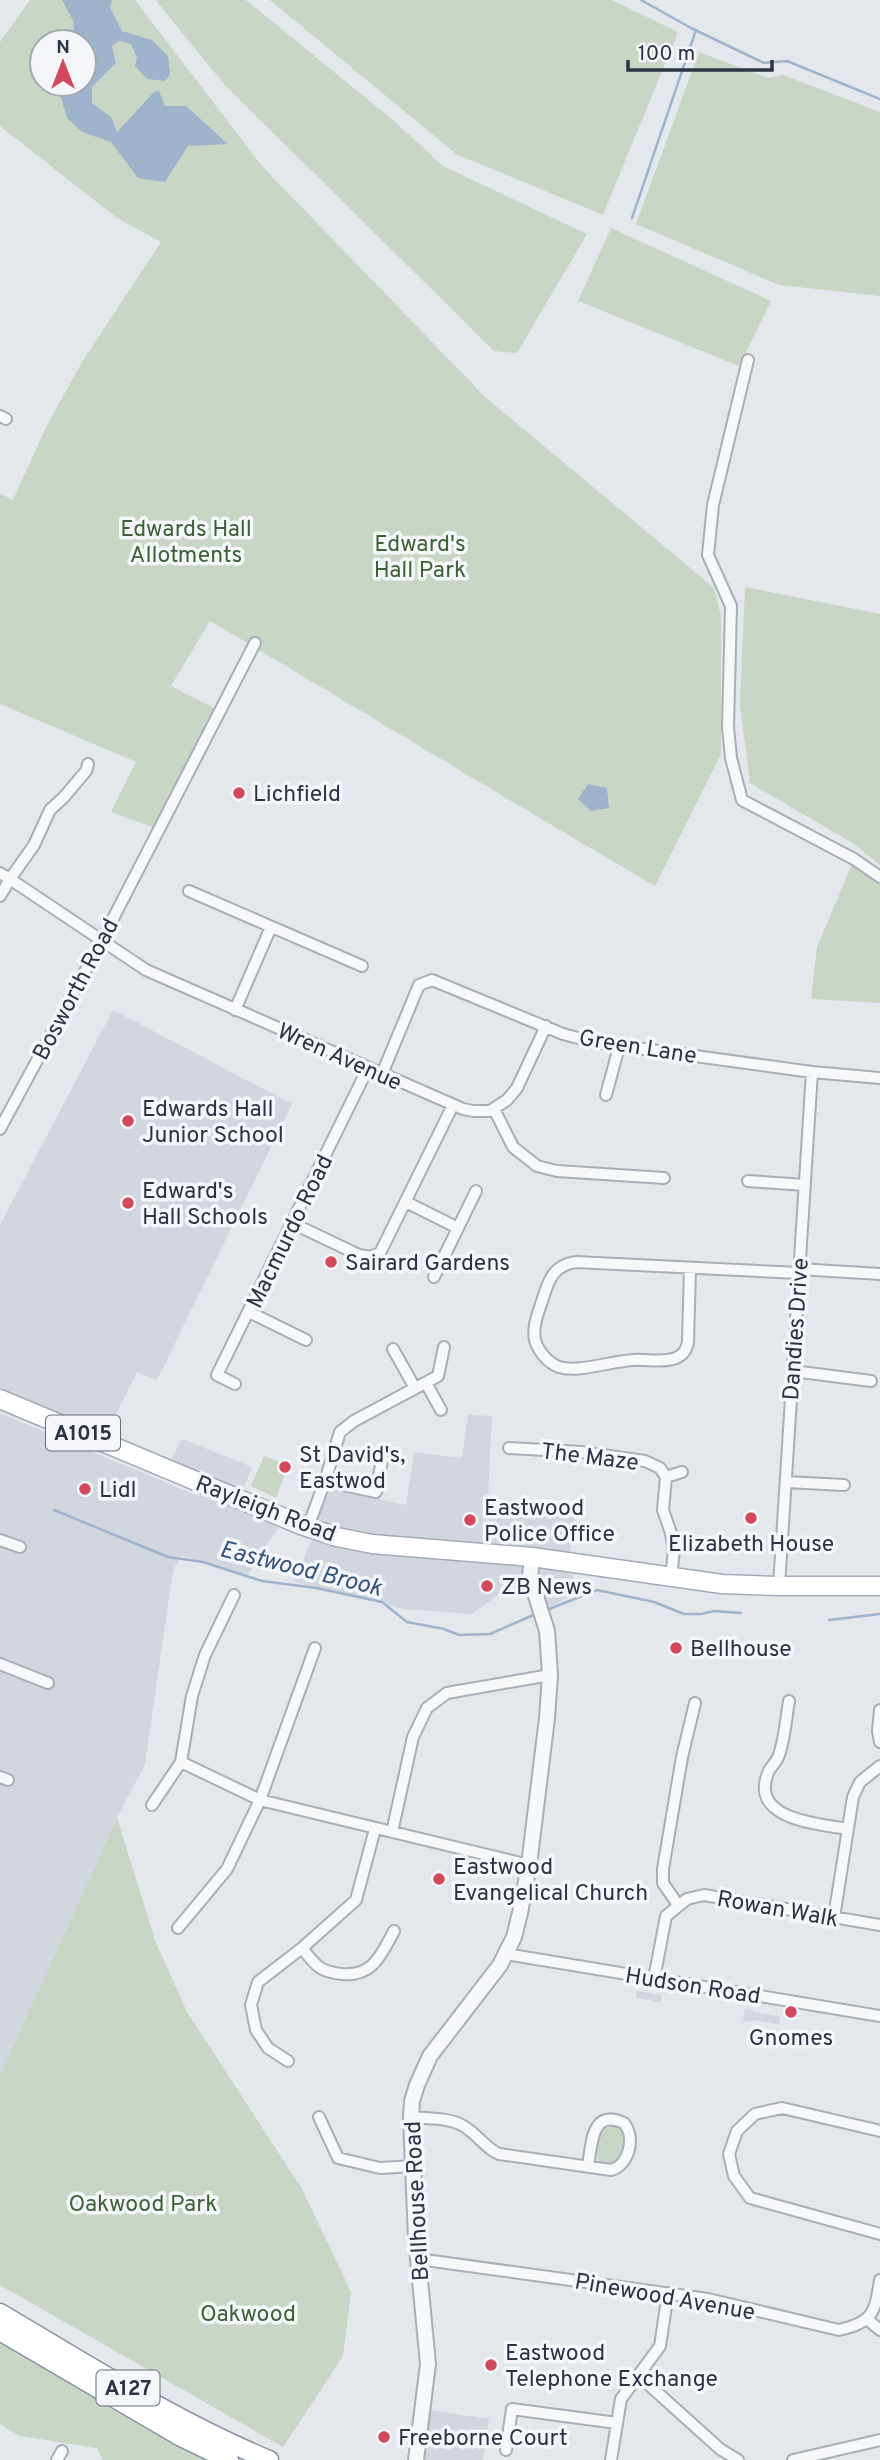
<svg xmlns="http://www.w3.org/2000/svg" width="880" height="2460" font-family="Overpass,sans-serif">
  <rect width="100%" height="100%" fill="#e4e7ec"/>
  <path fill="#d2d6de" d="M113,1010L292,1104L157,1380L137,1372L106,1434L0,1387V1225Z
    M0,1413L200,1497L170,1462L182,1439L252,1467L242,1492L310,1520L321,1487L406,1505L414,1452L462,1458L468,1415L492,1416L488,1498L577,1506L570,1554L575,1593L545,1610L510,1586L472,1614L404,1609L294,1582L312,1539L280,1525L248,1575L182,1556L173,1570L145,1764L117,1818L0,2075Z
    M637,1991L662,1995L661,2002L636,1998Z
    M745,2009L753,2010V2012L780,2016L779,2024L752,2020L751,2022L743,2021Z
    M429,2410L489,2419L483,2460H424Z"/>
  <path fill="#c9d6c5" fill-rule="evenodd" d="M30,0H135L262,166L486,398L714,588L721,616V754L655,886C506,799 359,709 210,621L171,686L220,711L158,829L111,812L136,762L0,704V493L13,500L47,425L81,364L161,242L117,218L0,126V42ZM42,42H84V84H42Z
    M159,0H246L394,121L443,166L587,234L517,353L494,351L225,85L156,1Z
    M270,0H612L678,32L603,215L456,154Z
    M699,52L768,78L783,75L880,112V296L779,285L636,224Z
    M611,228L771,301L739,366L578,301Z
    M745,587L880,614V865L854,844L750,783L740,705Z
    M852,864L880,883V1003L811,999L817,947Z
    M264,1456L288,1465L276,1498L251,1486Z
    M117,1818L156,1943L187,2012L302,2189L351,2292L343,2356L283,2447L0,2285V2075Z
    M608,2125L621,2128L625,2135L619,2162L610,2166L600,2163L595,2153L599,2131Z
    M0,2342L206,2460H103L97,2448L20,2436L0,2424Z"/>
  <path fill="#9fb4cc" d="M62,0H112L110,7L122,31L152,40L168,56L170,75L165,81L147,79L135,66L137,58L131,44L119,41L112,46L116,63L92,87V103L111,117L117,132L154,92L159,91L165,106H186L228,144L188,146L165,182L138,178L111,142L82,132L67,118L58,87L60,84H84V42H72L74,22Z
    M588,784L607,788L609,808L591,811L578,799Z"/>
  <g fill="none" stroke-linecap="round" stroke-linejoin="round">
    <path stroke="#9fb4cc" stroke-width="2.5" d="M641,0L691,28L764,63L787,61L880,99
      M632,218L696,30
      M54,1510L168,1557L203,1562L262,1581L316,1588L382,1602L407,1622L444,1629L459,1635L490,1634L538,1613
      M547,1610L597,1590L654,1602L684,1614H701L714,1611L741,1613
      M829,1620L880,1614"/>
    <g stroke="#a9aeb7" stroke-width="14">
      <path id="minor" d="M748,360L713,505L708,555L731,606L728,727L731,758L742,800L854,859L880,877
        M0,416L6,419
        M88,764L86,771L64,797L50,810L34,845L10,879L146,970L463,1109L473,1111H490L507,1100L517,1088L546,1026
        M0,873L10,879L0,896
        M189,891L362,966
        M235,1010L271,927
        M382,1074L419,985L432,980L563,1034L593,1042L812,1072L880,1078
        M606,1095L619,1047
        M494,1109L513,1147L537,1166L557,1171L664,1178
        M0,1129L102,940L255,643
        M748,1181L805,1185
        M406,1202L458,1228
        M292,1223L359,1255L370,1257L380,1253L453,1105
        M690,1268L688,1342C687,1349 683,1355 676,1358C663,1363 647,1359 633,1360C612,1361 578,1373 559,1367C548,1363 538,1351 535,1340C532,1326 539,1311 543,1298C549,1279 554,1265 576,1262L799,1273
        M799,1269L880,1274
        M434,1277L476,1191
        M249,1312L306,1340
        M393,1349L415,1388
        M793,1371L871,1381
        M426,1383L441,1410
        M235,1384L217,1375L368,1068
        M509,1448L581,1452L645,1461L660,1468L666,1477L663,1510L671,1533L674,1550L671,1577
        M666,1477L682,1472
        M325,1481L376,1492L383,1455
        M786,1482L844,1485
        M308,1527L325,1481L340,1432L354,1421L438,1376L444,1347
        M0,1540L20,1547
        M779,1586L812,1072
        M234,1595L205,1655L192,1696L181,1762L260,1800L529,1865
        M0,1664L48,1683
        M789,1701C786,1718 785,1738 779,1755C777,1762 770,1767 768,1773C749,1820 820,1824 848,1829
        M880,1710L878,1731L880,1742
        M0,1777L8,1780
        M152,1805L181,1762
        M392,1832L413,1737L427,1708L447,1693L550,1675
        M678,1905L663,1883V1869L682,1757L695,1703
        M834,1917L853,1797L860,1782L880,1766
        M178,1928L227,1869L260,1800L315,1648
        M302,1948C315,1965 320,1972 342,1974C373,1977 381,1955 394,1931
        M506,1954L880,2016
        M654,1979L666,1916L687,1899L704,1895L880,1925
        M288,2061L268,2048L256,2030L251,2005L258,1982L302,1948L356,1900L375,1829
        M319,2117L338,2158L380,2168L414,2166
        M411,2117C427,2119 451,2117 465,2127C478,2135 485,2148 499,2154L611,2170C629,2165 636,2138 624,2123C591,2108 592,2144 588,2166
        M880,2131L782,2108L755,2114L737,2131L729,2154L734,2176L750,2198L880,2234
        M418,2259L708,2299L839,2330C873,2322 875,2313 880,2280
        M868,2320L880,2330
        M639,2376L720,2449L738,2460
        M506,2450L512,2409L617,2423
        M57,2460L62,2451
        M611,2460L621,2399L660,2346L668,2293
        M793,2460L880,2440"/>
    </g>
    <g stroke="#a9aeb7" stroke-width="18">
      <path id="tertiary" d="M416,2460L428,2364L416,2238L411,2117L412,2101L417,2085L430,2056L500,1965L514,1937L520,1913L529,1865L547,1718L550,1675L547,1631L530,1577L532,1557"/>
    </g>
    <g stroke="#a3abb8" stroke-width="21">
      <path id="primary" d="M0,1399L301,1525L337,1537L372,1544L532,1557L722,1584L779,1586H880"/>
    </g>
    <g stroke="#8b94a3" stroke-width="21">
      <path id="trunk" d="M0,2313C88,2365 175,2421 269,2460
        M0,2331L181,2437L229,2460"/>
    </g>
    <use href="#minor" stroke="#f7f8fa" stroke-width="10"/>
    <use href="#tertiary" stroke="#f7f8fa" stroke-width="14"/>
    <use href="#primary" stroke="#fff" stroke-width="18"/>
    <use href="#trunk" stroke="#fff" stroke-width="18"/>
  </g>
  <g fill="#d1495b" stroke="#f4f6f9" stroke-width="2.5">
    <circle cx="239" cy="793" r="7"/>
    <circle cx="128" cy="1121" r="7"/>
    <circle cx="128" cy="1203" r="7"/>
    <circle cx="331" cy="1262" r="7"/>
    <circle cx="285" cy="1467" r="7"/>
    <circle cx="85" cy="1489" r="7"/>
    <circle cx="751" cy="1518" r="7"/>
    <circle cx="470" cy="1520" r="7"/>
    <circle cx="487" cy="1586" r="7"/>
    <circle cx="676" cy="1648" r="7"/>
    <circle cx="439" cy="1879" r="7"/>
    <circle cx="791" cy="2012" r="7"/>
    <circle cx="491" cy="2365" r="7"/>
    <circle cx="384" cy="2437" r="7"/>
  </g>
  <g text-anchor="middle" stroke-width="7" stroke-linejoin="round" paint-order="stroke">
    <g fill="#f4f6f9" stroke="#676e7b" stroke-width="2">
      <rect x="46" y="1415.5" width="74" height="35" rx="5"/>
      <rect x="96.5" y="2370.5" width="63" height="35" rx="5"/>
    </g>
    <g font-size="21" font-weight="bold" fill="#2b3445">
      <text x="83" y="1440">A1015</text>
      <text x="128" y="2395">A127</text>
    </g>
    <g font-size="23" fill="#3f6138" stroke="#f4f6f9">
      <text x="186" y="536">Edwards Hall<tspan x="186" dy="26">Allotments</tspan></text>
      <text x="420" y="551">Edward's<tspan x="420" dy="26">Hall Park</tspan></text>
      <text x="143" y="2211">Oakwood Park</text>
      <text x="248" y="2321">Oakwood</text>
    </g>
    <g font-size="23" fill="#2b3445" stroke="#f4f6f9" text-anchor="start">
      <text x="253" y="801">Lichfield</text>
      <text x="142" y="1116">Edwards Hall<tspan x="142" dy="26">Junior School</tspan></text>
      <text x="142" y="1198">Edward's<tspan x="142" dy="26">Hall Schools</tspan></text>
      <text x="345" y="1270">Sairard Gardens</text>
      <text x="299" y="1462">St David's,<tspan x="299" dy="26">Eastwod</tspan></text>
      <text x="99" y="1497">Lidl</text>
      <text x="484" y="1515">Eastwood<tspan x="484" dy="26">Police Office</tspan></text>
      <text x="751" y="1551" text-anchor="middle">Elizabeth House</text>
      <text x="501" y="1594">ZB News</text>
      <text x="690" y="1656">Bellhouse</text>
      <text x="453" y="1874">Eastwood<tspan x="453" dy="26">Evangelical Church</tspan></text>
      <text x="791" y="2045" text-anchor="middle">Gnomes</text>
      <text x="505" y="2360">Eastwood<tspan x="505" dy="26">Telephone Exchange</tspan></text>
      <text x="398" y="2445">Freeborne Court</text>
    </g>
    <g font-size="23" fill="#2b3445" stroke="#f4f6f9">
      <text transform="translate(75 989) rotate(-62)" y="8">Bosworth Road</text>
      <text transform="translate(638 1046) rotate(9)" y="8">Green Lane</text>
      <text transform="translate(340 1056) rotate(24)" y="8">Wren Avenue</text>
      <text transform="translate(289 1231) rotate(-64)" y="8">Macmurdo Road</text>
      <text transform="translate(795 1329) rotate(-86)" y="8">Dandies Drive</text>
      <text transform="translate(590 1456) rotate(7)" y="8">The Maze</text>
      <text transform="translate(266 1508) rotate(21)" y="8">Rayleigh Road</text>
      <text transform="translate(778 1908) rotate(10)" y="8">Rowan Walk</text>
      <text transform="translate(693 1985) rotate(9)" y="8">Hudson Road</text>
      <text transform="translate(416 2201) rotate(-93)" y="8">Bellhouse Road</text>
      <text transform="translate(665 2296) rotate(10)" y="8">Pinewood Avenue</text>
    </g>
    <g font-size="24" font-style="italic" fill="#34527a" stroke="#f4f6f9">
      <text transform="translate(301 1568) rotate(14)" y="8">Eastwood Brook</text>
    </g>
  </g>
  <g transform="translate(63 63)"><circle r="33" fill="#f4f6f9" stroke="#a4a8b1" stroke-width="2"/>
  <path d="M0-5L12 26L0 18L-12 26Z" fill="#d1495b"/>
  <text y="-10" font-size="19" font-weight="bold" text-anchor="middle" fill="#2b3445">N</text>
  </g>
  <path d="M628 60v10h144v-10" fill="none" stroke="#2b3445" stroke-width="3.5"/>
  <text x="638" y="60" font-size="21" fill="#2b3445" stroke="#f4f6f9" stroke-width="5" paint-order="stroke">100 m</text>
</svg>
